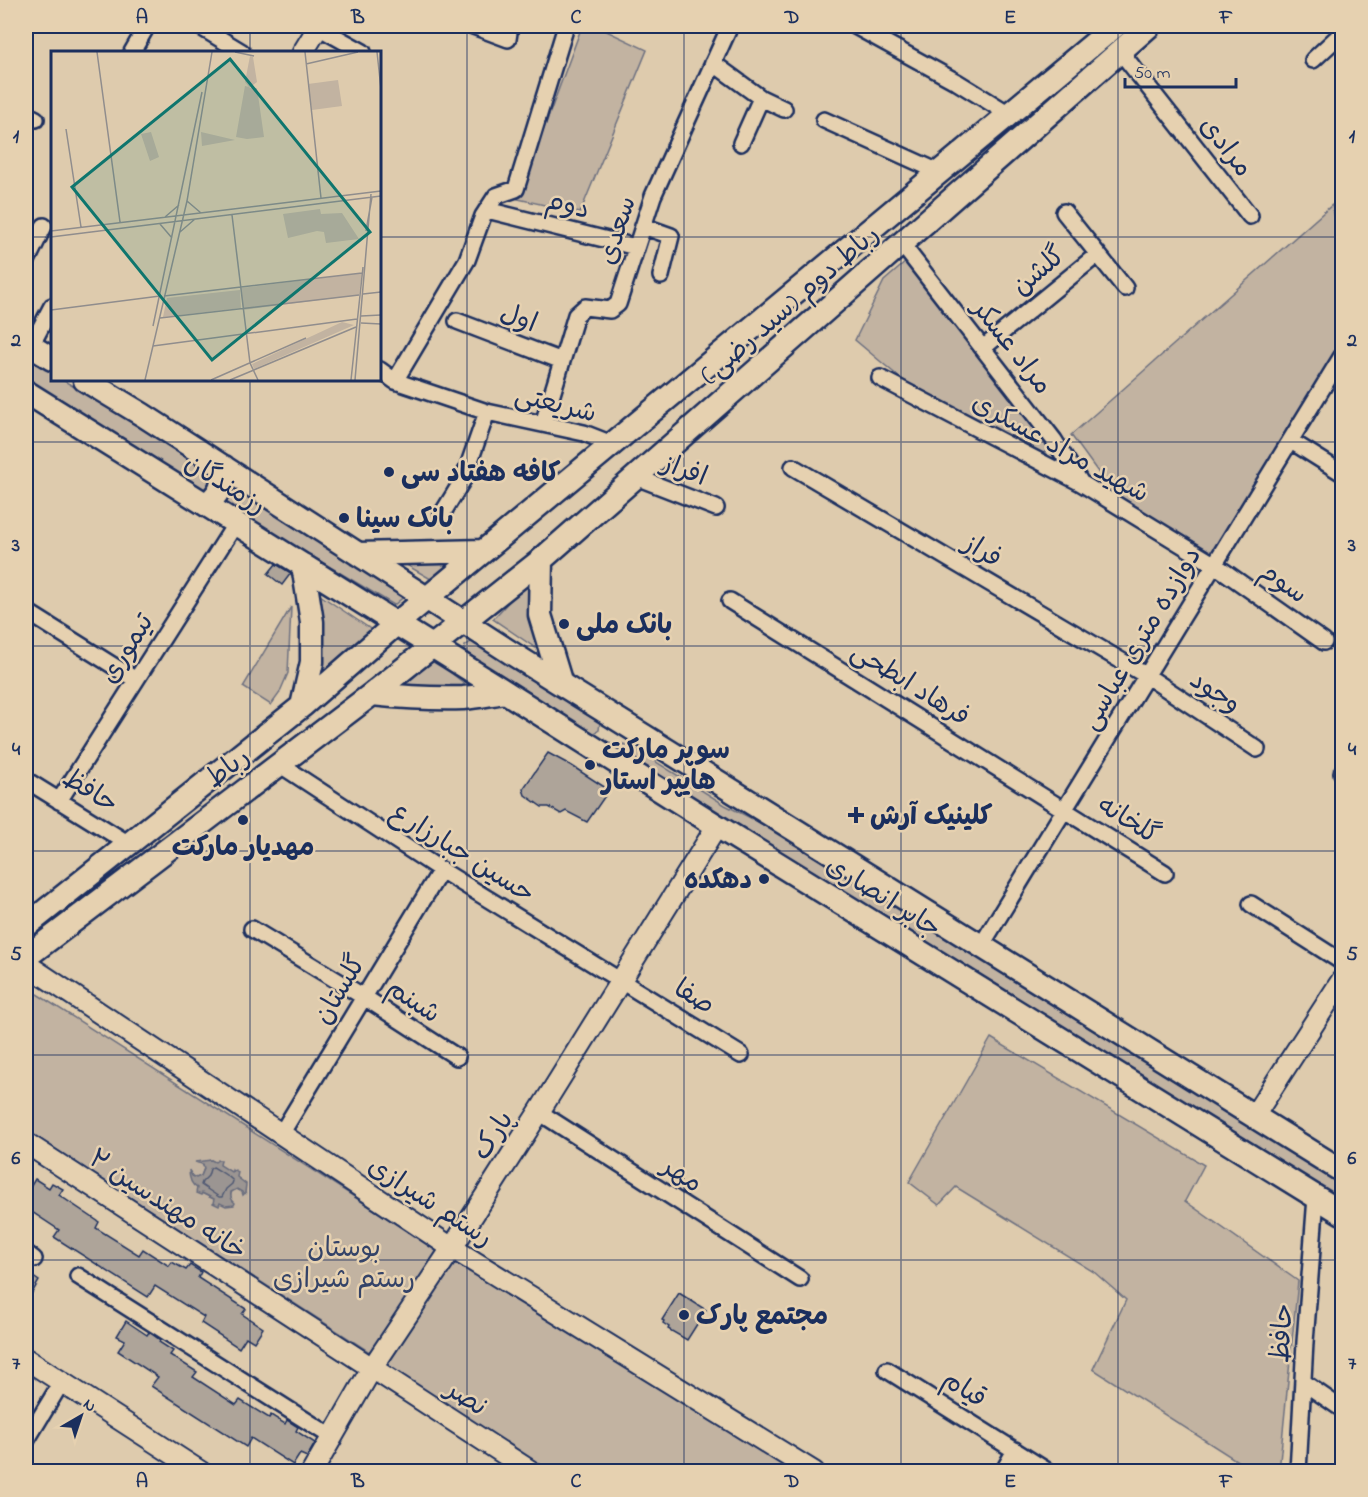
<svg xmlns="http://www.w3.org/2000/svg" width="1368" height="1497" font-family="'Indie Flower','Playpen Sans Arabic',sans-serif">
  <rect width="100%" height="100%" fill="#decbad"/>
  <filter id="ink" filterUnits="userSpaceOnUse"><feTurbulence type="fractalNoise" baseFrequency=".0167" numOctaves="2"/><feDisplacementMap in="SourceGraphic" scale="12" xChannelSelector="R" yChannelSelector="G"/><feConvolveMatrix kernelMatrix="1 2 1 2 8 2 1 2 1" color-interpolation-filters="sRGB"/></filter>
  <g filter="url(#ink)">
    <path fill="#c2b3a1" stroke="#6e7180" stroke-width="1.5" fill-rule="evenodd" d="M582,26H596L647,50L580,213L518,199Z
      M1332,205L1336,223L1342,235V342L1212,553L1114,494L1071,435Z
      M906,262L1053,447L1042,454L965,417L905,382L855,340L884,281Z
      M26,356L52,373V380H63L209,470L211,480L205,488L198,492L26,385Z
      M230,481L407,594L394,605L305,552L285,545L216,505Z
      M466,556L436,582L396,559Z
      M535,573L533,616L537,649L493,619Z
      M314,591L375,632L316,684Z
      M291,607L288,673L279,694L271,705L243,687Z
      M474,640L593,715L600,722L599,730L593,734L584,732L463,655L465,646Z
      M433,659L473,690L399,691Z
      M622,744L629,745L725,805L780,833L1033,993L1342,1185V1206L621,754L618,748Z
      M26,987L439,1251L371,1353L26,1130ZM211,1160L231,1173L232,1170L245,1193L237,1189C231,1190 229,1195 232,1201L220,1202L201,1193L197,1188L190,1172L191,1176L196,1178L201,1176L204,1168L202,1164L199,1163Z
      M991,1038L1204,1165L1185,1201L1298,1281L1279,1471H1253L1093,1369L1126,1300L1094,1272L956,1187L939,1205L909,1182Z
      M452,1248L814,1471H532L372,1369Z"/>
    <path fill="#9b9592" stroke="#686c7d" stroke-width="1.5" d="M211,1160L215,1162L218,1160H221L220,1165L231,1172L235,1170L238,1172L237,1177L246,1184L245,1193L243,1195L242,1192L237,1189L231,1192C230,1197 231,1200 235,1203L234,1205L226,1206L220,1203L219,1206L213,1203L214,1199L202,1193L201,1195L196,1193L197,1188C190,1184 189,1177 189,1170L192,1176L196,1178L201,1176L204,1169L203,1164L195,1162Z"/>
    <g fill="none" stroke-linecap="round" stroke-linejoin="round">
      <path stroke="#4e5873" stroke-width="1.5" d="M213,1167C218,1170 230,1177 233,1181L232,1184L226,1189L222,1197H219L201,1185L202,1182L208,1176L210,1169Z"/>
    </g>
    <path fill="#aea499" stroke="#1b2f5e" stroke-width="1.5" d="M276,564L291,573L282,585L268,574Z
      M548,753L572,766L609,790L587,822L566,811L561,814L549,807H542L525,795L523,789Z
      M35,1179L49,1188L52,1183L63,1189L59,1195L99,1222L96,1228L139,1255L143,1249L169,1266L172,1262L186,1270L190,1265L201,1272L198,1278L246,1309L242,1314L263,1328L254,1342L246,1337L239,1348L201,1323L204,1317L155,1286L148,1297L54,1237L59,1230L26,1208V1194Z
      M26,1272L39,1281L26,1303Z
      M679,1293L706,1310L687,1340L668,1329L669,1327L663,1323L664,1321L662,1320Z
      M126,1321L147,1335L149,1332L160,1340L159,1342L173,1351L170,1355L197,1372L193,1377L236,1405L240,1400L269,1418L271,1415L285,1424L287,1420L298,1427L296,1431L315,1443L307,1457L300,1454L293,1465L251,1438L246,1447L151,1386L158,1377L118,1351L125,1340L117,1336Z"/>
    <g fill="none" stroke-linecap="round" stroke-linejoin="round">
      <g stroke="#1b2f5e" stroke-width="20">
        <path id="minor" d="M199,26L242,52
          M473,26L508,39L510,26
          M855,26L957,82L1009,114
          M318,27L363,52
          M1120,51L1250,216
          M132,52L147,26
          M1313,60L1342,33
          M713,63L761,98L784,109
          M26,114L36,119
          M824,120L939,172
          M741,143L761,98
          M487,210L636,247
          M1064,212L1125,288
          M643,226L671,236L661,276
          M901,243L1054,440L1081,483
          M26,263L44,226
          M457,321L562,361
          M31,346L52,306
          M983,348L1098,254
          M380,370L395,381L487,412L584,433L612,444
          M880,378L1081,483L1215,565L1324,642
          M395,381L467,260L483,216L496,196L516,189L566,26
          M543,424L576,315L585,307L610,310L618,304L653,196L730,26
          M1291,441L1342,473
          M793,467L1147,676L1257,749
          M636,477L716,508
          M442,514L464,478L487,412
          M730,601L1165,873
          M26,611L136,680
          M279,764L441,870L741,1055
          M1342,772V773
          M26,780L129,844
          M59,801L236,523
          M1251,904L1342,962
          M252,929L364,997L457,1057
          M981,946L1342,356
          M539,1112L800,1279
          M281,1134L441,870
          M26,1253L34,1259
          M78,1276L332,1437
          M887,1370L1049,1472
          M1303,1382L1342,1409
          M26,1441L61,1383
          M1003,1472L1015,1450
          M1298,1472L1305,1342L1316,1197"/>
      </g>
      <g stroke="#1b2f5e" stroke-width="24">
        <path id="tertiary" d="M303,52L319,26
          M26,964L452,1248L814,1472
          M1254,1116L1342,980
          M26,1143L532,1472
          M26,1359L201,1472
          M312,1472L372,1368L452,1248L539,1112L717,826"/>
      </g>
      <g stroke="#1b2f5e" stroke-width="27">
        <path id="secondary" d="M26,343L52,359
          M85,380L143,415L516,656L1342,1171
          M26,392L496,686L717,826L1342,1213
          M206,504C221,493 222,486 224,467
          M358,554L484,551
          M541,560L540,615L561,684
          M372,694C402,697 432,699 463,698C477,697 491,694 505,692
          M302,706L312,662V622L303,565
          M26,926L302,706L396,624L1115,26
          M26,957L372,694L541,560L1149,26"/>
      </g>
      <use href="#minor" stroke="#e6d1b0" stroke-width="15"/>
      <use href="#tertiary" stroke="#e6d1b0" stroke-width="20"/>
      <use href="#secondary" stroke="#e6d1b0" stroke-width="22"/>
    </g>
  </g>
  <path fill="none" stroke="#1b2f5e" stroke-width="1.5" stroke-opacity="0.55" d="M250,26V52M467,26V1472M684,26V1472M901,26V1472M1118,26V1472M26,237H52M380,237H1342M250,380V1472M26,442H1342M26,646H1342M26,851H1342M26,1055H1342M26,1260H1342"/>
  <g fill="#1b2f5e" stroke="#e6d1b0" stroke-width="2">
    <circle cx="389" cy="472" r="6"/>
    <circle cx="344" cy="518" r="6"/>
    <circle cx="564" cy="624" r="6"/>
    <circle cx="590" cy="765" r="6"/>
    <path d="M853 806h6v6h6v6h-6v6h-6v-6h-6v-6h6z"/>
    <circle cx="243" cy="820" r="6"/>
    <circle cx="764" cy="879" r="6"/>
    <circle cx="684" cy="1315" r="6"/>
  </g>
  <g text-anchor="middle" stroke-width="5" stroke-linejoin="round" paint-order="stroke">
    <g font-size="27" fill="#1b2f5e" stroke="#e6d1b0">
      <text transform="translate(1227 146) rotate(52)" y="9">مرادی</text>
      <text transform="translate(568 204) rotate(14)" y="9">دوم</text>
      <text transform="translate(616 230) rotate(-72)" y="9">سعدی</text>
      <text transform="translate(1038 270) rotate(-40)" y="9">گلشن</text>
      <text transform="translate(789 304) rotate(-41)" y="9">رباط دوم (سید رضی)</text>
      <text transform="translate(519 317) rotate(21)" y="9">اول</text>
      <text transform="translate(1013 346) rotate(52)" y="9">مراد عسکر</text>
      <text transform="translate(556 403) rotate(14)" y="9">شریعتی</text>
      <text transform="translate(1061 447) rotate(29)" y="9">شهید مراد عسکری</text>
      <text transform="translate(685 469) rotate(21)" y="9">افراز</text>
      <text transform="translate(226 483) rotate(32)" y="9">رزمندگان</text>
      <text transform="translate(983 550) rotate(31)" y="9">فراز</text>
      <text transform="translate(1284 582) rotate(35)" y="9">سوم</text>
      <text transform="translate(1140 638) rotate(-59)" y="9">دوازده متری عباسی</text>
      <text transform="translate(126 648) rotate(-58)" y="9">تیموری</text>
      <text transform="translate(911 683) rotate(32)" y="9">فرهاد ابطحی</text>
      <text transform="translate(1216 691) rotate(34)" y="9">وجود</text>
      <text transform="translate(227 767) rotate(-37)" y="9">رباط</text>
      <text transform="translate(91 790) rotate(32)" y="9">حافظ</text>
      <text transform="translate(1129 819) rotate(32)" y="9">گلخانه</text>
      <text transform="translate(463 852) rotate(32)" y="9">حسین جبارزارع</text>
      <text transform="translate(884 896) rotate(32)" y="9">جابر انصاری</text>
      <text transform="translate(339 989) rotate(-59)" y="9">گلستان</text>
      <text transform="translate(695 996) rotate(32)" y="9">صفا</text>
      <text transform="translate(414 1000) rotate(33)" y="9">شبنم</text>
      <text transform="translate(492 1135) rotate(-57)" y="9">پارک</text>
      <text transform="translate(683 1174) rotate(33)" y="9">مهر</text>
      <text transform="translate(431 1201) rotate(33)" y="9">رستم شیرازی</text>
      <text transform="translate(168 1204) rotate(33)" y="9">خانه مهندسین ۲</text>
      <text transform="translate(1281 1333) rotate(-86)" y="9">حافظ</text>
      <text transform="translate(965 1388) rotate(32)" y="9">قیام</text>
      <text transform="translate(467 1397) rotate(33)" y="9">نصر</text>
    </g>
    <g font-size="27" font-weight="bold" fill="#1b2f5e" stroke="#e6d1b0" text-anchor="start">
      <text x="401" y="481">کافه هفتاد سی</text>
      <text x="356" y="527">بانک سینا</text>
      <text x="576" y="633">بانک ملی</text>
      <text x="602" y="758">سوپر مارکت<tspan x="602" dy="31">هایپر استار</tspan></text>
      <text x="870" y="824">کلینیک آرش</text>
      <text x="243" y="855" text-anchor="middle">مهدیار مارکت</text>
      <text x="752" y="888" text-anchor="end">دهکده</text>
      <text x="696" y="1324">مجتمع پارک</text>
    </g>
    <g font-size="27" fill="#344368" stroke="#e6d1b0">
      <text x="344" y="1256">بوستان<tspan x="344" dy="31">رستم شیرازی</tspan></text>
    </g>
  </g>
  <g transform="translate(51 51)">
    <rect width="330" height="330" fill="#decbad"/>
    <path d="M199,5L202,6L206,31L198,37H206L213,86L196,88L185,86L194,35L198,36L194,31ZM287,29L291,55L261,59L257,33ZM100,81L108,106L99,110L90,83ZM150,81L184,89L151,95ZM269,158L270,163L291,162L308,188L275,192L273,181L266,180L237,187L232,163ZM311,222L308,244L192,259L190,237ZM189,239L190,257L112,266L116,247ZM291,271L303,274L203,318L201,313Z" fill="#c2b3a1"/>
    <path fill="none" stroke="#908d8d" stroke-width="1.5" d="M46,1L69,171M184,1L203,5M254,1L270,147M326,1L330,38M255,13L307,1M15,78L30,176M136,150L150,162M181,164L199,312L207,329M114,166L128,154M109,173L121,187M0,180L330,140M315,180L321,146M129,181L144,168M0,186L330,145M312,243L330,241M113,245L311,222M0,259L109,245M310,265L330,264M109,267L308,244M310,272L330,273M102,275L151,41M102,295L306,268M94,329L136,150L161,1M160,329L255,287M179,329L305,276M300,329L312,216M304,329L320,143"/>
    <path fill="#0f766e" fill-opacity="0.15" stroke="#0f766e" stroke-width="3" d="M179,8L319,181L161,309L21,136Z"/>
    <rect width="330" height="330" fill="none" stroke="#1b2f5e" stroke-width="3"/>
  </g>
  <rect width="1368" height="1497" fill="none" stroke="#e6d1b0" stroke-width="66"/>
  <g transform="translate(81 1416) rotate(39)" stroke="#e6d1b0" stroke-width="4.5" paint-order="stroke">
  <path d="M0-4.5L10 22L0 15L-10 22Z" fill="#1b2f5e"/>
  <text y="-9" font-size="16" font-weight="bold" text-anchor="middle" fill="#1b2f5e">N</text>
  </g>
  <path d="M1125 78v9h111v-9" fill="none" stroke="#1b2f5e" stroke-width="3"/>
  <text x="1134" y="78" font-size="18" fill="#1b2f5e" stroke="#e6d1b0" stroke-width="4.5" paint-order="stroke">50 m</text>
  <rect x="33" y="33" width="1302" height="1431" fill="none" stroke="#1b2f5e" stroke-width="2"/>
  <g font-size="20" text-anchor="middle" font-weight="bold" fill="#1b2f5e">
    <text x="142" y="23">A</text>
    <text x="358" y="23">B</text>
    <text x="576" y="23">C</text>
    <text x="792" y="23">D</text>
    <text x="1010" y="23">E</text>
    <text x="1226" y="23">F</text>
    <text x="16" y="142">1</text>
    <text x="1352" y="142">1</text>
    <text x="16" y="346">2</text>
    <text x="1352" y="346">2</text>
    <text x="16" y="551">3</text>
    <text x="1352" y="551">3</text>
    <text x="16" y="755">4</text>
    <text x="1352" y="755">4</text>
    <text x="16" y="960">5</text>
    <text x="1352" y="960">5</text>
    <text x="16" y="1164">6</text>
    <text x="1352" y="1164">6</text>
    <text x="16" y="1369">7</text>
    <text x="1352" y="1369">7</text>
    <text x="142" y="1487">A</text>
    <text x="358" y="1487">B</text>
    <text x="576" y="1487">C</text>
    <text x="792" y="1487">D</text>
    <text x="1010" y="1487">E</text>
    <text x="1226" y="1487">F</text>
  </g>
</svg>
